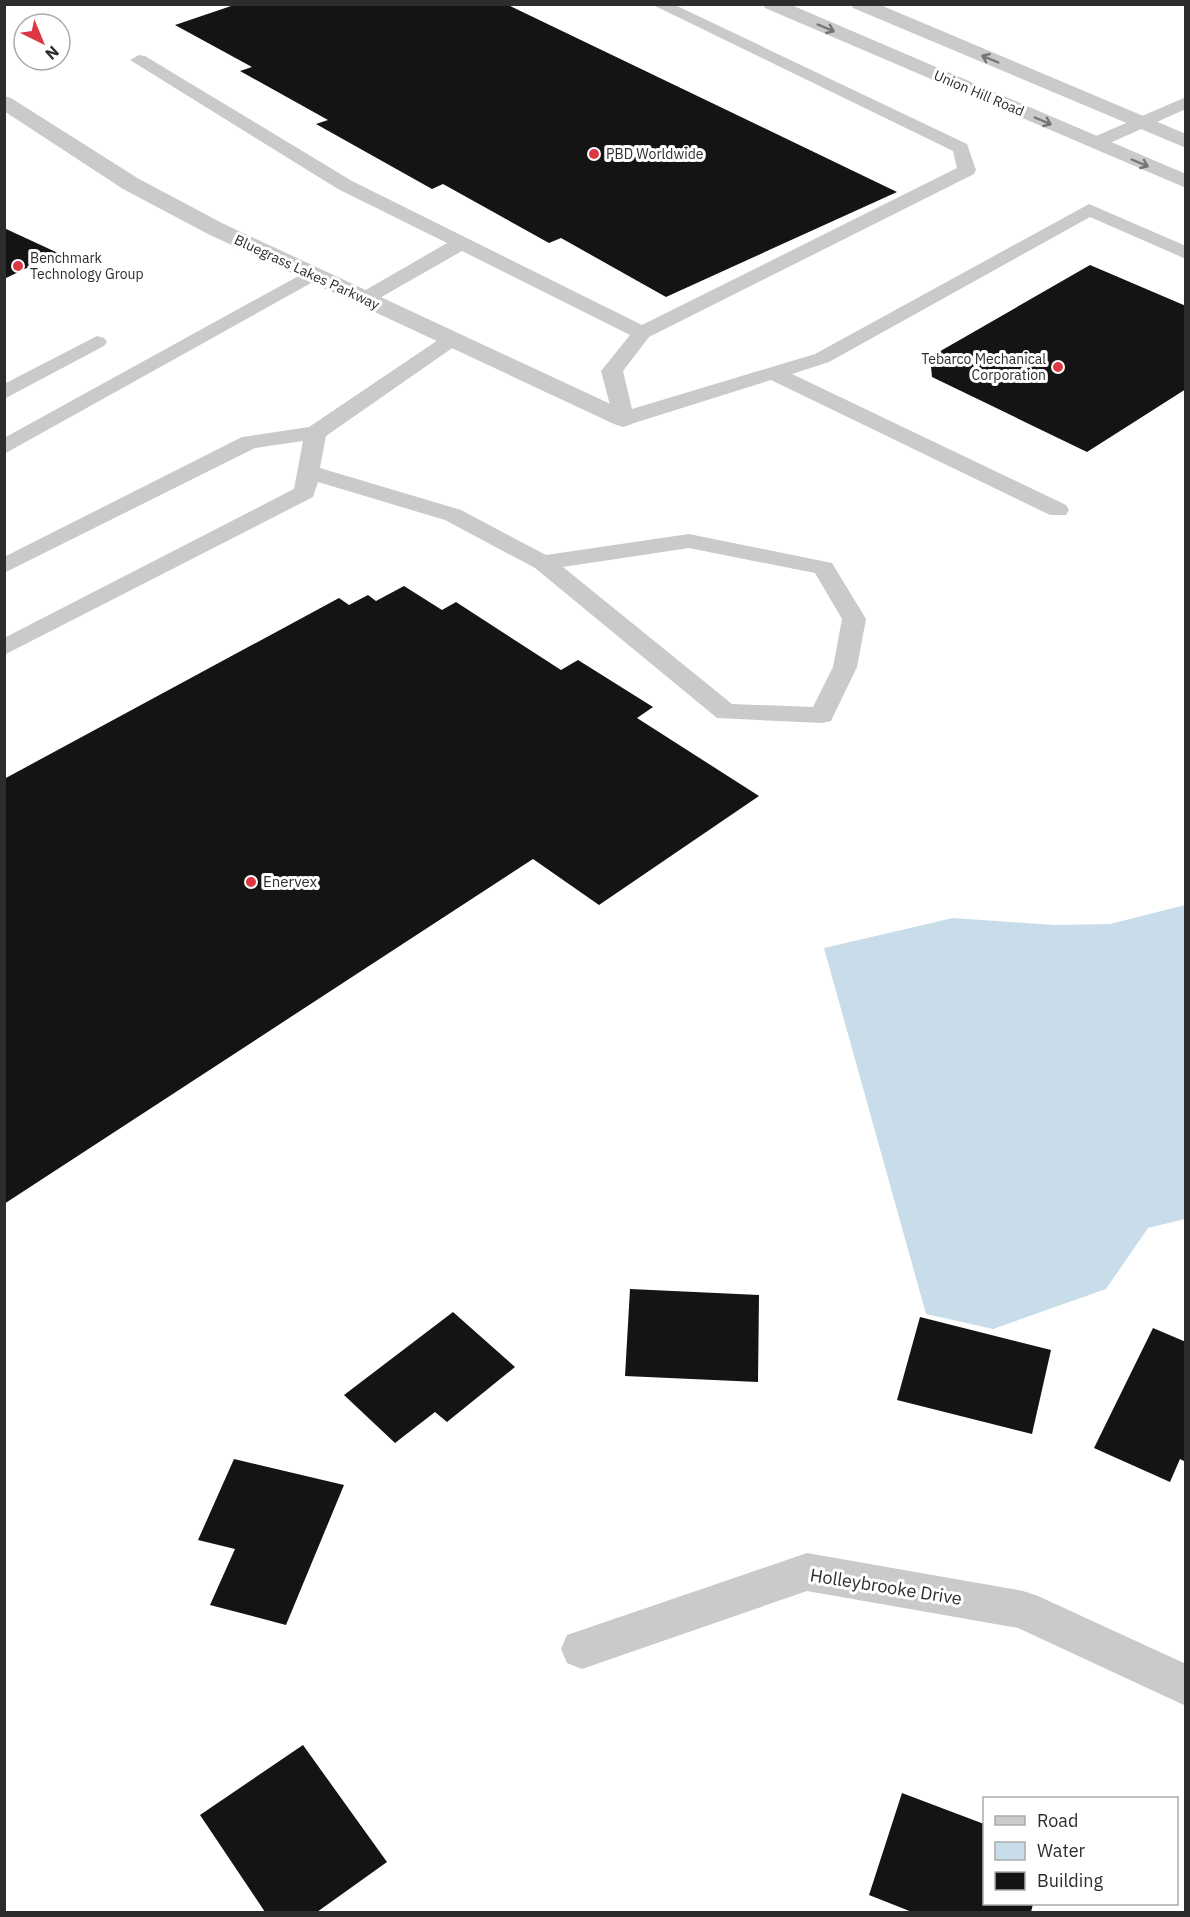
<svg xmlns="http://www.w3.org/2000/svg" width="1190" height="1917" font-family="'IBM Plex Sans',sans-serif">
  <rect width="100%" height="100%" fill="#fff"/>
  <path fill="#c8dde9" d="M1185,905V1219L1148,1228L1106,1289L993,1329L926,1314L824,948L953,918L1054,925L1110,924Z"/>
  <path fill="#141414" d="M237,4H506L897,192L666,297L561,238L549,243L443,184L432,189L316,124L328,120L240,71L252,67L175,25Z
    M4,228L58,253L4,279Z
    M1090,265L1186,306V389L1087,452L932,377L930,357Z
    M404,586L442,610L456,602L561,670L578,660L653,707L637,718L759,796L599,905L533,859L4,1204V779L339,598L349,605L368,595L376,601Z
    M630,1289L759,1295L758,1382L625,1376Z
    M453,1312L515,1367L447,1422L435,1412L395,1443L344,1395Z
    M920,1317L1051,1350L1032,1434L897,1400Z
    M1153,1328L1186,1342V1462L1180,1459L1170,1482L1094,1448Z
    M234,1459L344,1485L286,1625L210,1605L235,1549L198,1540Z
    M303,1745L387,1862L317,1912H265L200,1815Z
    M902,1793L984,1824V1904H1033L1031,1912H912L869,1895Z"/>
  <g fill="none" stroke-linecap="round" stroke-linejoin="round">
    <path fill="#cacaca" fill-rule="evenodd" d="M651,4H673L967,144L976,170L974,174L649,337L623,371L632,409L815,354L1089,204L1186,246V259L1090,217L829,362L792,374L1066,505L1069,510L1066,515H1050L771,380L631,424H615L601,371L630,335L462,251L371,303H357L354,299L357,295L447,243L338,189L130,60L139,55L145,56L352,181L642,325L957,168L953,151Z
      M1186,97V109L1101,147L1095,148L1086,143L1089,139Z
      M313,268L320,270L323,274L320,278L4,454V438Z
      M451,334L458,336L461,340L458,344L326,436L320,468L461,510L546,555L689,534L832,563L866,619L857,667L831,721L822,723L717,718L535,568L445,520L318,482L313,497L4,655V638L294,489L303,441L255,448L4,573V557L242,437L309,427L444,336ZM689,548L815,573L842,619L833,667L813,707L732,704L563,567Z
      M97,336L104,338L107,342L104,346L4,399V384Z"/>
    <path fill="#cacaca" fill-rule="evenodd" d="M4,96L11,98L139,179L224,224L632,414L636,419L632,424L623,427L614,424L208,234L123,189L4,111Z
      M807,1553L1023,1591L1038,1596L1186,1664V1706L1018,1628L807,1591L582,1669L567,1663L561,1649L567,1635Z"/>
    <path fill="#cacaca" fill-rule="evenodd" d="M763,4H789L1186,174V188L765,8Z
      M851,4H878L1186,134V148L853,8Z"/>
  </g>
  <defs><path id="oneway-shaft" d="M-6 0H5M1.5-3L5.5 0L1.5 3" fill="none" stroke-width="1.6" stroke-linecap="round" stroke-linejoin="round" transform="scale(1.5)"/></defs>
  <g stroke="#747474">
    <use href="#oneway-shaft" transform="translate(826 28) rotate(23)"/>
    <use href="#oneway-shaft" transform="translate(990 59) rotate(-157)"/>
    <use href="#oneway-shaft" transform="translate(1043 121) rotate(23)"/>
    <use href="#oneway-shaft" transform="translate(1140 163) rotate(23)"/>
  </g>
  <g fill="#dc3844" stroke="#fff" stroke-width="2">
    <circle cx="594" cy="154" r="6"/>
    <circle cx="18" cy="266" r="6"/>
    <circle cx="1058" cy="367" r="6"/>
    <circle cx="251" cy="882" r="6"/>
  </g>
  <g text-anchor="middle" stroke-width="6" stroke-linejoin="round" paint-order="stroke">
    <g font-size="14" fill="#2d2d2d" stroke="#fff">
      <text transform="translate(979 93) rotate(23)" y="5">Union Hill Road</text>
      <text transform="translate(307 272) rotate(25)" y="5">Bluegrass Lakes Parkway</text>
    </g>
    <g font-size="14" fill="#2d2d2d" stroke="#fff" text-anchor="start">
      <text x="606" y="159">PBD Worldwide</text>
      <text x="30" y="263">Benchmark<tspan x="30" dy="16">Technology Group</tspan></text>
      <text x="1046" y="364" text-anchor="end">Tebarco Mechanical<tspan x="1046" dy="16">Corporation</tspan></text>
    </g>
    <g font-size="15" fill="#2d2d2d" stroke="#fff" text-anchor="start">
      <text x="263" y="887">Enervex</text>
    </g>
    <g font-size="18" fill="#2d2d2d" stroke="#fff">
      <text transform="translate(886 1587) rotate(9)" y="6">Holleybrooke Drive</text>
    </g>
  </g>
  <rect width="1190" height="1917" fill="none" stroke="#2d2d2d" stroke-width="12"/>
  <rect x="983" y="1797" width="195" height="108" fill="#ffffff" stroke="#ababab" stroke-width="1.5"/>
  <rect x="995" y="1816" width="30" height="9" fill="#cacaca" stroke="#ababab" stroke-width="1.5"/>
  <text x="1037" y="1827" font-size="18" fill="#2d2d2d">Road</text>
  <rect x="995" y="1842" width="30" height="18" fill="#c8dde9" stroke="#ababab" stroke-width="1.5"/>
  <text x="1037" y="1857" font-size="18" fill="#2d2d2d">Water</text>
  <rect x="995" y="1872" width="30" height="18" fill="#141414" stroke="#ababab" stroke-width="1.5"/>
  <text x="1037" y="1887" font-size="18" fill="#2d2d2d">Building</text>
  <g transform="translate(42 42) rotate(137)"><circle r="28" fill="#ffffff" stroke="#ababab" stroke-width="1.5"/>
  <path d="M0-4.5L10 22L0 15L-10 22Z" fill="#dc3844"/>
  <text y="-9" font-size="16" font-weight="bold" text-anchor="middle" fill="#2d2d2d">N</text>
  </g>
</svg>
